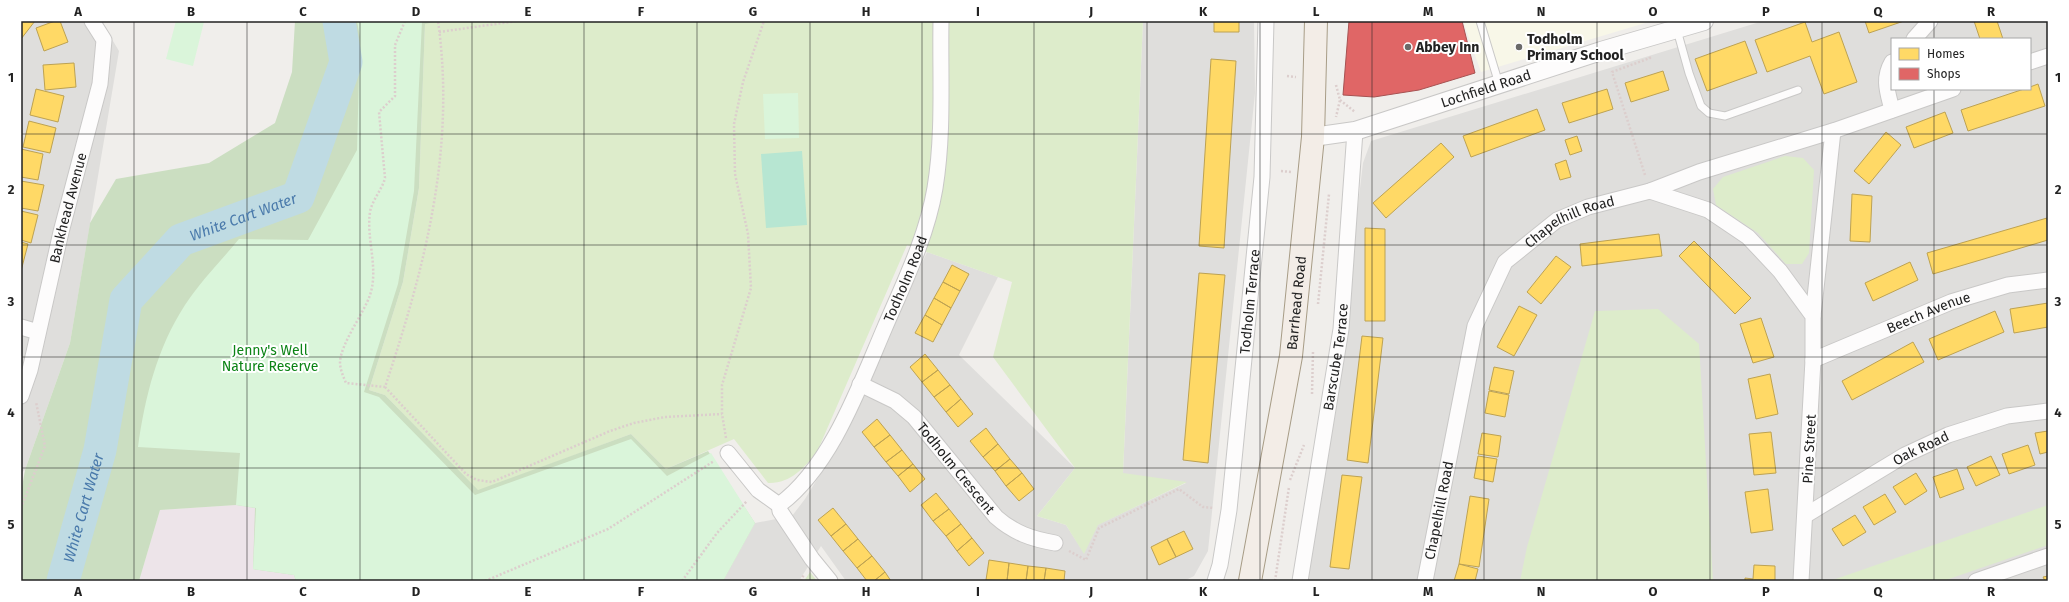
<svg xmlns="http://www.w3.org/2000/svg" width="2069" height="602" font-family="'Fira Sans',sans-serif">
  <rect width="100%" height="100%" fill="#f0eeeb"/>
  <path fill="#dfdedc" fill-rule="evenodd" d="M21,21H101L119,51L70,343L25,470L21,473Z
    M1143,21H1254L1255,93L1208,551L1194,576L1184,581H846L821,546L799,581H723L755,523L792,516L805,499L841,440L927,252L998,277L959,355L1075,468L1037,516L1066,525L1084,553L1097,525L1186,483L1123,474Z
    M1763,21H2048V581H1305L1337,384L1363,163L1371,141ZM1892,39H2030V89H1892Z"/>
  <path fill="#ede4e9" d="M236,505L256,508L253,568L294,575L296,581H139L160,510Z"/>
  <path fill="#f8f7e8" d="M1463,21H1652L1481,72Z"/>
  <path fill="#ddeccb" d="M440,21H1143L1123,473L1187,482L1098,525L1084,554L1066,525L1037,516L1075,468L993,357L1012,282L907,245L817,452C804,468 790,484 768,483L734,439L666,469L631,434L478,491L385,395L369,390L403,282L419,188L425,23Z
    M1785,156L1803,158L1814,170L1809,253L1802,264H1786L1758,233L1716,205L1713,189L1723,177Z
    M1658,309L1699,344L1713,581H1520L1527,547L1595,311Z
    M2048,505V545L1943,581H1830Z
    M810,572L817,581H804Z"/>
  <path fill="#cbdec1" d="M295,21H440L425,24L419,188L403,282L369,390L385,395L478,490L631,434L666,469L708,451L755,523L723,581H296L294,575L253,569L255,508L236,505L160,510L139,581H21V493L25,470L70,343L90,223L116,179L209,163L275,123L292,72Z"/>
  <path fill="#daf5da" d="M176,21L204,22L193,66L166,59Z
    M357,21H422L414,191L398,284L364,392L379,397L475,495L631,439L667,476L711,453L755,523L723,581H296L294,575L253,569L256,508L236,505L240,453L138,447C145,397 157,348 185,305C200,282 221,261 239,239L308,240L357,150L360,37Z
    M798,93L799,138L765,139L763,94Z"/>
  <path fill="#b7e6d2" d="M802,151L807,225L766,228L761,154Z"/>
  <path fill="#ffd966" stroke="#bda252" d="M21,21H35L21,39Z
    M55,21H60L68,42L44,51L36,28Z
    M1214,21H1239V32H1214Z
    M1865,21H1904L1869,33Z
    M1974,21H1997L2003,39H1980Z
    M1805,22L1812,42L1839,32L1857,82L1824,94L1810,56L1767,72L1755,40Z
    M1745,41L1757,73L1707,91L1695,59Z
    M1211,59L1236,61L1224,248L1199,246Z
    M74,63L76,87L45,90L43,65Z
    M1663,71L1669,90L1631,102L1625,83Z
    M2038,84L2045,106L1968,131L1961,110L2024,89H2030V87Z
    M36,89L64,96L58,122L30,115Z
    M1607,89L1613,109L1569,123L1562,103Z
    M1537,109L1545,130L1471,157L1463,136Z
    M1945,112L1953,133L1914,148L1906,127Z
    M29,121L56,128L50,153L23,147Z
    M1886,132L1901,145L1869,184L1854,171Z
    M1577,136L1582,151L1570,155L1565,140Z
    M1441,143L1454,157L1386,218L1373,203Z
    M21,149L43,154L38,180L21,177Z
    M1566,160L1571,177L1560,180L1555,164Z
    M21,181L44,185L38,211L21,208Z
    M1852,194L1872,196L1870,242L1850,241Z
    M21,211L38,215L31,243L21,240Z
    M2047,218L2048,240L1933,274L1927,253Z
    M1365,228L1385,229V321H1365Z
    M1659,234L1662,256L1582,266L1580,244Z
    M1694,241L1751,298L1735,314L1679,256Z
    M21,242L28,244L21,271Z
    M1556,256L1571,267L1541,304L1527,292Z
    M1910,262L1918,280L1873,301L1865,283Z
    M952,265L969,274L960,291L943,282Z
    M1199,273L1225,275L1208,463L1183,460Z
    M943,282L960,291L951,308L934,298Z
    M934,298L951,308L942,325L925,315Z
    M2048,303V327L2014,333L2010,309Z
    M1519,306L1537,315L1514,356L1497,347Z
    M1995,311L2004,332L1938,360L1929,339Z
    M925,315L942,325L933,342L915,333Z
    M1761,318L1774,357L1753,363L1740,324Z
    M1362,336L1383,338L1368,463L1347,460Z
    M1913,342L1924,362L1852,400L1842,381Z
    M925,354L938,370L922,382L910,367Z
    M1494,367L1514,371L1509,394L1489,390Z
    M938,370L950,385L934,397L922,382Z
    M1770,374L1778,414L1756,419L1748,379Z
    M950,385L961,399L946,412L934,397Z
    M1489,391L1509,395L1505,417L1485,413Z
    M961,399L973,414L958,427L946,412Z
    M877,419L890,435L874,447L862,432Z
    M986,428L998,444L983,457L970,441Z
    M2048,431V452L2040,454L2035,433Z
    M1771,432L1776,473L1754,475L1749,434Z
    M1482,433L1501,436L1498,457L1478,454Z
    M890,435L902,450L886,462L874,447Z
    M998,444L1010,459L995,471L983,457Z
    M2028,445L2035,465L2009,474L2002,454Z
    M902,450L913,464L898,476L886,462Z
    M1478,456L1497,459L1493,482L1474,478Z
    M1991,456L2000,475L1976,486L1967,467Z
    M1010,459L1022,473L1006,486L995,471Z
    M913,464L925,479L910,492L898,476Z
    M1957,469L1964,489L1940,498L1933,477Z
    M1022,473L1034,489L1019,501L1006,486Z
    M1916,473L1927,491L1905,505L1893,487Z
    M1342,475L1362,477L1349,569L1330,567Z
    M1768,489L1773,530L1751,533L1745,492Z
    M936,493L949,509L933,521L921,505Z
    M1885,494L1896,512L1874,525L1863,507Z
    M1470,496L1489,499L1479,567L1459,564Z
    M833,508L846,524L831,536L818,520Z
    M949,509L961,524L946,536L933,521Z
    M1855,515L1866,532L1843,546L1832,529Z
    M846,524L858,539L843,551L831,536Z
    M961,524L972,538L957,551L946,536Z
    M1184,531L1193,549L1176,557L1167,539Z
    M972,538L984,553L969,566L957,551Z
    M858,539L872,556L857,568L843,551Z
    M1167,539L1176,557L1159,565L1151,547Z
    M872,556L885,572L874,581H867L857,568Z
    M989,560L1009,563L1007,581L986,580Z
    M1009,563L1028,566L1026,581H1007Z
    M1459,564L1478,569L1475,581H1454Z
    M1754,565L1775,566V581H1745V578L1753,579Z
    M1028,566L1046,568L1044,581H1026Z
    M1046,568L1065,571L1064,581H1044Z
    M885,572L891,581H874Z
    M2048,576V581H2045L2043,577Z"/>
  <path fill="#e06666" stroke="#a75252" d="M1349,21H1462L1475,73L1419,90L1374,97L1343,95Z"/>
  <g fill="none" stroke-linecap="round" stroke-linejoin="round">
    <path stroke="#bfdbe3" stroke-width="33" id="s1" d="M63,581L100,450L126,300L181,240L298,197L346,62L339,21"/>
    <g stroke="#c9c8c7" stroke-width="9">
      <path id="service" d="M1480,21L1499,84
        M1677,30L1689,73L1701,106L1709,113L1725,116L1798,90"/>
    </g>
    <g stroke="#c9c8c7" stroke-width="17">
      <g id="minor">
        <path d="M1914,39L1930,21"/>
        <path d="M1892,62C1882,79 1888,93 1892,110"/>
        <path d="M2030,62L2048,56"/>
        <path d="M1650,191L1708,210L1748,237L1780,271L1813,316V360L1801,581"/>
        <path d="M1813,316L1833,131"/>
        <path d="M21,327L38,332"/>
        <path id="s2" d="M1813,360L1951,302L2008,285L2048,280"/>
        <path id="s3" d="M860,384L895,401L914,417L996,517C1014,533 1032,539 1055,543"/>
        <path id="s4" d="M21,396L30,370L61,232L100,84L104,40L92,21"/>
        <path d="M728,453L758,490L779,505L780,511L812,559L830,581"/>
        <path id="s5" d="M779,505C831,467 860,385 885,327C904,283 927,236 935,188C944,133 940,76 941,21"/>
        <path id="s6" d="M1806,515L1905,455L1948,435L2007,416L2048,411"/>
        <path id="s7" d="M1215,581L1220,565L1229,510L1262,177L1266,21"/>
        <path id="s8" d="M1300,581L1341,329L1355,131"/>
        <path id="s9" d="M1425,581L1475,326L1505,262L1557,220L1588,207L1650,191L1699,172L1833,131L1953,89"/>
        <path d="M1976,581L2048,556"/>
      </g>
    </g>
    <g stroke="#c9c8c7" stroke-width="20">
      <g id="tertiary">
        <path id="s10" d="M1313,137L1355,131L1601,51L1704,21"/>
      </g>
    </g>
    <g stroke="#a79c86" stroke-width="24">
      <g id="primary">
        <path id="s11" d="M1250,581L1291,356L1313,137L1316,21"/>
      </g>
    </g>
    <path stroke="#dccecd" stroke-width="2.5" stroke-dasharray="2 2" stroke-linecap="butt" d="M405,21L395,45V96L379,112L385,178C382,190 372,200 370,212C366,239 379,268 370,295C364,313 341,343 340,362C340,369 343,376 346,383L385,387C425,267 456,149 438,21
      M439,32L517,21
      M1287,76L1296,77
      M1336,85L1340,100L1336,117
      M1340,100L1355,112
      M1281,171L1291,172
      M1645,175L1612,72L1650,58L1649,56
      M1318,304L1329,194
      M385,387L466,474L477,480L492,482L610,431L634,423L665,417L722,414
      M1312,394L1313,351
      M726,438L722,414V385L751,288L748,234L735,174L734,124L743,82L764,21
      M1290,480L1304,445
      M21,508L45,446L36,402
      M1069,551L1086,560L1099,528L1179,489L1203,507L1214,508
      M485,581L608,529L714,461
      M682,581L717,533L747,501
      M801,581L804,574
      M1275,581L1289,487"/>
    <use href="#service" stroke="#fdfcfc" stroke-width="7"/>
    <use href="#minor" stroke="#fdfcfc" stroke-width="15"/>
    <use href="#tertiary" stroke="#fdfcfc" stroke-width="18"/>
    <use href="#primary" stroke="#f3ede7" stroke-width="22"/>
  </g>
  <path fill="none" stroke="#222" stroke-width="1" stroke-opacity="0.55" d="M134,21V581M247,21V581M360,21V581M472,21V581M584,21V581M697,21V581M810,21V581M922,21V581M1034,21V581M1147,21V581M1260,21V581M1372,21V581M1484,21V581M1597,21V581M1710,21V581M1822,21V581M1934,21V39M1934,89V581M21,134H2048M21,245H2048M21,357H2048M21,468H2048"/>
  <g fill="#6a6968" stroke="#fff" stroke-width="1.5">
    <circle cx="1408" cy="47" r="4"/>
    <circle cx="1519" cy="47" r="4"/>
  </g>
  <g text-anchor="middle" stroke-width="4" stroke-linejoin="round" paint-order="stroke">
    <g font-size="14" font-weight="bold" fill="#222" stroke="#fff" text-anchor="start">
      <text x="1527" y="44">Todholm<tspan x="1527" dy="16">Primary School</tspan></text>
      <text x="1416" y="52">Abbey Inn</text>
    </g>
    <g font-size="14" fill="#222" stroke="#fff">
      <text dy="5" stroke="none"><textPath href="#s10" startOffset="180">Lochfield Road</textPath></text>
      <text dy="5" stroke="none"><textPath href="#s4" startOffset="194">Bankhead Avenue</textPath></text>
      <text dy="5" stroke="none"><textPath href="#s9" startOffset="408">Chapelhill Road</textPath></text>
      <text dy="5" stroke="none"><textPath href="#s5" startOffset="262">Todholm Road</textPath></text>
      <text dy="5" stroke="none"><textPath href="#s7" startOffset="282">Todholm Terrace</textPath></text>
      <text dy="5" stroke="none"><textPath href="#s11" startOffset="282">Barrhead Road</textPath></text>
      <text dy="5" stroke="none"><textPath href="#s2" startOffset="125">Beech Avenue</textPath></text>
      <text dy="5" stroke="none"><textPath href="#s8" startOffset="227">Barscube Terrace</textPath></text>
      <text transform="translate(1809 449) rotate(-87)" y="5">Pine Street</text>
      <text dy="5" stroke="none"><textPath href="#s6" startOffset="133">Oak Road</textPath></text>
      <text dy="5" stroke="none"><textPath href="#s3" startOffset="130">Todholm Crescent</textPath></text>
      <text dy="5" stroke="none"><textPath href="#s9" startOffset="72">Chapelhill Road</textPath></text>
    </g>
    <g font-size="14" fill="#0c8416" stroke="#fff">
      <text x="270" y="355">Jenny's Well<tspan x="270" dy="16">Nature Reserve</tspan></text>
    </g>
    <g font-size="15" font-style="italic" fill="#4a7aab" stroke="#fff">
      <text dy="5" stroke="none"><textPath href="#s1" startOffset="436">White Cart Water</textPath></text>
      <text dy="5" stroke="none"><textPath href="#s1" startOffset="76">White Cart Water</textPath></text>
    </g>
  </g>
  <rect width="2069" height="602" fill="none" stroke="#ffffff" stroke-width="44"/>
  <rect x="1891" y="38" width="140" height="52" fill="#ffffff" stroke="#a7a7a7"/>
  <rect x="1899" y="48" width="20" height="12" fill="#ffd966" stroke="#a7a7a7"/>
  <text x="1927" y="58" font-size="12" fill="#222222">Homes</text>
  <rect x="1899" y="68" width="20" height="12" fill="#e06666" stroke="#a7a7a7"/>
  <text x="1927" y="78" font-size="12" fill="#222222">Shops</text>
  <rect x="22" y="22" width="2025" height="558" fill="none" stroke="#222" stroke-width="1.5"/>
  <g font-size="13" text-anchor="middle" font-weight="bold" fill="#222">
    <text x="78" y="16">A</text>
    <text x="191" y="16">B</text>
    <text x="303" y="16">C</text>
    <text x="416" y="16">D</text>
    <text x="528" y="16">E</text>
    <text x="641" y="16">F</text>
    <text x="753" y="16">G</text>
    <text x="866" y="16">H</text>
    <text x="978" y="16">I</text>
    <text x="1091" y="16">J</text>
    <text x="1203" y="16">K</text>
    <text x="1316" y="16">L</text>
    <text x="1428" y="16">M</text>
    <text x="1541" y="16">N</text>
    <text x="1653" y="16">O</text>
    <text x="1766" y="16">P</text>
    <text x="1878" y="16">Q</text>
    <text x="1991" y="16">R</text>
    <text x="11" y="82">1</text>
    <text x="2058" y="82">1</text>
    <text x="11" y="194">2</text>
    <text x="2058" y="194">2</text>
    <text x="11" y="306">3</text>
    <text x="2058" y="306">3</text>
    <text x="11" y="417">4</text>
    <text x="2058" y="417">4</text>
    <text x="11" y="529">5</text>
    <text x="2058" y="529">5</text>
    <text x="78" y="596">A</text>
    <text x="191" y="596">B</text>
    <text x="303" y="596">C</text>
    <text x="416" y="596">D</text>
    <text x="528" y="596">E</text>
    <text x="641" y="596">F</text>
    <text x="753" y="596">G</text>
    <text x="866" y="596">H</text>
    <text x="978" y="596">I</text>
    <text x="1091" y="596">J</text>
    <text x="1203" y="596">K</text>
    <text x="1316" y="596">L</text>
    <text x="1428" y="596">M</text>
    <text x="1541" y="596">N</text>
    <text x="1653" y="596">O</text>
    <text x="1766" y="596">P</text>
    <text x="1878" y="596">Q</text>
    <text x="1991" y="596">R</text>
  </g>
</svg>
